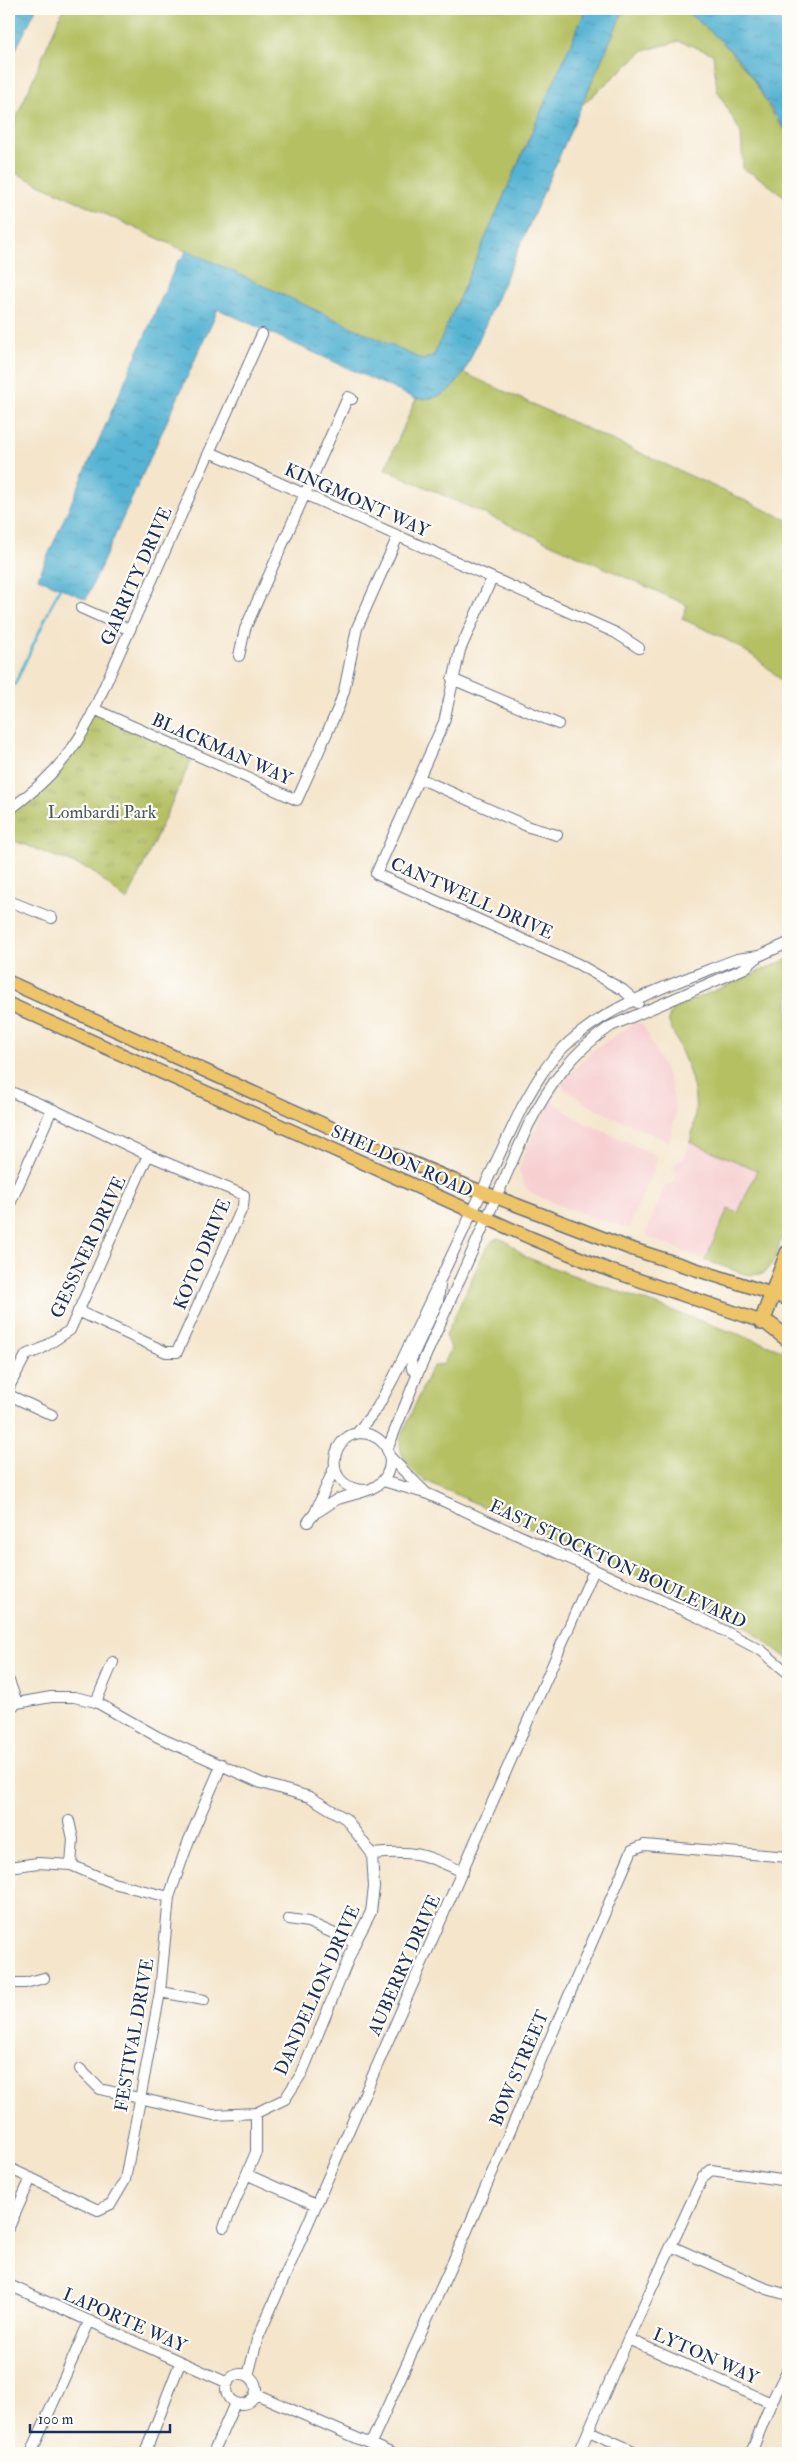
<svg xmlns="http://www.w3.org/2000/svg" width="797" height="2462" font-family="'IM FELL Double Pica',serif">
  <defs>
    <pattern id="park-tufts" width="24" height="20" patternUnits="userSpaceOnUse" patternTransform="scale(1.25)"><rect width="24" height="20" fill="#b4c062"/><path d="M3 7l-1-3M5 7V3M7 7l1-3M15 17l-1-3M17 17v-4M19 17l1-3" fill="none" stroke="#929c54"/></pattern>
    <pattern id="water-ripples" width="26" height="14" patternUnits="userSpaceOnUse" patternTransform="scale(1.25)"><rect width="26" height="14" fill="#55b3d3"/><path d="M2 4q2-2 4 0t4 0M15 11q2-2 4 0t4 0" fill="none" stroke="#4692ae"/></pattern>
  </defs>
  <rect width="100%" height="100%" fill="#fdfcf7"/>
  <filter id="ink" filterUnits="userSpaceOnUse"><feTurbulence type="fractalNoise" baseFrequency=".02" numOctaves="2"/><feDisplacementMap in="SourceGraphic" scale="10" xChannelSelector="R" yChannelSelector="G"/><feConvolveMatrix kernelMatrix="1 2 1 2 8 2 1 2 1" color-interpolation-filters="sRGB"/></filter>
  <filter id="wash" filterUnits="userSpaceOnUse"><feTurbulence type="fractalNoise" baseFrequency=".0096" numOctaves="4" result="noise"/><feDisplacementMap in="SourceGraphic" scale="20" xChannelSelector="R" yChannelSelector="G"/><feGaussianBlur stdDeviation="1.12" result="paint"/><feColorMatrix in="noise" values="0 0 0 0 0 0 0 0 0 0 0 0 0 0 0 0 0 1.4 0 .05"/><feComposite in="paint" operator="in"/></filter>
  <g filter="url(#wash)">
    <rect width="100%" height="100%" fill="#f4e5cb"/>
    <path fill="#f7cfd1" d="M636,1022L643,1025L671,1083L676,1114L669,1142L593,1108L563,1088L562,1082L594,1049Z
      M549,1102H553L579,1120L653,1154L657,1158L656,1164L629,1227L625,1228L567,1208L534,1195L524,1186L519,1171L522,1158Z
      M690,1142L757,1170L738,1214L728,1209L705,1260L648,1237L646,1233L664,1188L668,1184L673,1183L677,1173L673,1168L676,1163L684,1158Z"/>
    <path fill="#b4c062" stroke="#687860" d="M63,9H586L434,355L423,360L9,170V135Z
      M624,9H683L718,37L750,74L775,118L788,133V199L758,177L743,169L741,133L717,90L713,54L679,41L643,51L581,106Z
      M770,9H788V32Z
      M464,373L788,520V689C759,653 723,637 682,619L687,605L385,469L416,399C441,399 449,393 464,373Z
      M788,959V1218L774,1261L763,1274L747,1275L705,1260L728,1209L738,1213L757,1170L690,1142C705,1092 686,1065 668,1020L672,1009Z
      M498,1238L506,1241L526,1257L564,1272L788,1352V1659L746,1627L714,1610L428,1482C412,1472 399,1460 400,1439L430,1371L434,1366L444,1364L451,1349L446,1335L485,1250L493,1240Z"/>
    <path fill="url(#park-tufts)" stroke="#687860" d="M94,709L194,754L127,901L91,870L9,839V813L47,785Z"/>
    <path fill="url(#water-ripples)" stroke="#387198" d="M9,9H36L9,63Z
      M586,9H624L464,373C449,393 441,399 416,399L218,309L86,599L38,578L178,261L182,259L187,250L423,360L434,355Z
      M683,9H770L788,32V133C773,115 764,94 750,74C732,48 707,28 683,9Z"/>
    <g fill="none" stroke-linecap="round" stroke-linejoin="round">
      <path stroke="#55b3d3" stroke-width="2.5" d="M9,686L15,684L60,587"/>
    </g>
  </g>
  <g filter="url(#ink)">
    <g fill="none" stroke-linecap="round" stroke-linejoin="round">
      <g stroke="#676f84" stroke-width="12">
        <path id="minor" d="M210,452L616,633L639,648
          M492,578L460,650L444,722L376,874L578,964L623,990L638,1003
          M81,608L130,630
          M239,656L245,629L348,397L352,399
          M452,679L558,724
          M94,709L297,800L339,706L344,691L357,628L398,536
          M419,778L529,827L557,835
          M9,810C43,785 69,759 89,721L262,334
          M9,901L52,918
          M9,1091L52,1109L148,1155L244,1195L243,1206L177,1352H166L78,1311
          M9,1206L52,1109
          M418,1373L412,1369L411,1360L438,1301L440,1286
          M9,1387L26,1355L41,1349L70,1330L148,1155
          M9,1395L52,1415
          M357,1433L377,1408L394,1377L522,1107C533,1088 543,1069 558,1053C604,1004 676,983 737,959L759,956L788,943
          M387,1450L418,1373L528,1126C549,1085 573,1051 611,1026L745,968L759,956
          M389,1456L425,1492
          M383,1481L428,1494L698,1617L762,1651L788,1673
          M315,1513C323,1509 330,1503 338,1499C354,1493 377,1492 386,1476C391,1467 391,1456 386,1447C382,1441 375,1436 368,1434C330,1425 318,1491 367,1490
          M308,1522L315,1513L334,1468
          M9,1681L17,1703
          M96,1702L113,1662
          M9,1709L17,1703L51,1697H74L96,1702L158,1737L261,1783L310,1797L346,1819L372,1854L374,1887L371,1912L355,1943L302,2073L285,2099L256,2113L213,2115L100,2089L80,2069
          M69,1821L73,1839L71,1865
          M372,1854C416,1850 424,1854 463,1872
          M9,1867L38,1863L71,1865L113,1883L169,1897
          M289,1919L308,1922L355,1943
          M9,1983H25L44,1978
          M160,1992L204,2000
          M9,2168L98,2210L111,2204L125,2180L160,1992L169,1897L189,1840L222,1764
          M248,2175L316,2205
          M9,2227L31,2178
          M224,2227L256,2152V2113
          M671,2246L767,2289L788,2295
          M9,2285L228,2383
          M628,2339L771,2403
          M226 2389a15 15 0 1 1 30 0a15 15 0 1 1-30 0Z
          M248,2376L257,2340L594,1570
          M256,2394L391,2453
          M589,2431L638,2453
          M371,2443L465,2235L632,1850L644,1845L788,1857
          M31,2453L89,2322
          M145,2453L180,2363
          M213,2453L235,2403
          M579,2453L628,2339L703,2177L711,2170L788,2181
          M751,2453L771,2403L788,2369"/>
      </g>
      <g stroke="#676f84" stroke-width="15">
        <path id="major" d="M9,982L356,1139L467,1186L629,1248L788,1299
          M9,1004L531,1238L609,1270L772,1325"/>
      </g>
      <g stroke="#676f84" stroke-width="18">
        <path id="highway" d="M762,1322L788,1253
          M770,1325L788,1339"/>
      </g>
      <use href="#minor" stroke="#fff" stroke-width="10"/>
      <use href="#major" stroke="#eec469" stroke-width="12"/>
      <use href="#highway" stroke="#eec469" stroke-width="15"/>
    </g>
  </g>
  <g text-anchor="middle" stroke-width="4.5" stroke-linejoin="round" paint-order="stroke">
    <g font-size="18" fill="#1b2f5e" stroke="#fdfcf7">
      <text transform="translate(357 500) rotate(24)" y="6">KINGMONT WAY</text>
      <text transform="translate(136 576) rotate(-66)" y="6">GARRITY DRIVE</text>
      <text transform="translate(222 749) rotate(24)" y="6">BLACKMAN WAY</text>
      <text transform="translate(472 898) rotate(24)" y="6">CANTWELL DRIVE</text>
      <text transform="translate(402 1161) rotate(24)" y="6">SHELDON ROAD</text>
      <text transform="translate(88 1247) rotate(-65)" y="6">GESSNER DRIVE</text>
      <text transform="translate(202 1254) rotate(-67)" y="6">KOTO DRIVE</text>
      <text transform="translate(618 1564) rotate(25)" y="6">EAST STOCKTON BOULEVARD</text>
      <text transform="translate(404 1965) rotate(-66)" y="6">AUBERRY DRIVE</text>
      <text transform="translate(317 1990) rotate(-66)" y="6">DANDELION DRIVE</text>
      <text transform="translate(134 2035) rotate(-80)" y="6">FESTIVAL DRIVE</text>
      <text transform="translate(519 2068) rotate(-67)" y="6">BOW STREET</text>
      <text transform="translate(125 2320) rotate(24)" y="6">LAPORTE WAY</text>
      <text transform="translate(706 2356) rotate(24)" y="6">LYTON WAY</text>
    </g>
    <g font-size="18" fill="#495a5f" stroke="#fdfcf7">
      <text x="102" y="818">Lombardi Park</text>
    </g>
  </g>
  <rect width="797" height="2462" fill="none" stroke="#fdfcf7" stroke-width="30"/>
  <path d="M30 2424v8h140v-8" fill="none" stroke="#1b2f5e" stroke-width="2.5"/>
  <text x="38" y="2424" font-size="15" fill="#1b2f5e" stroke="#fdfcf7" stroke-width="4" paint-order="stroke">100 m</text>
</svg>
